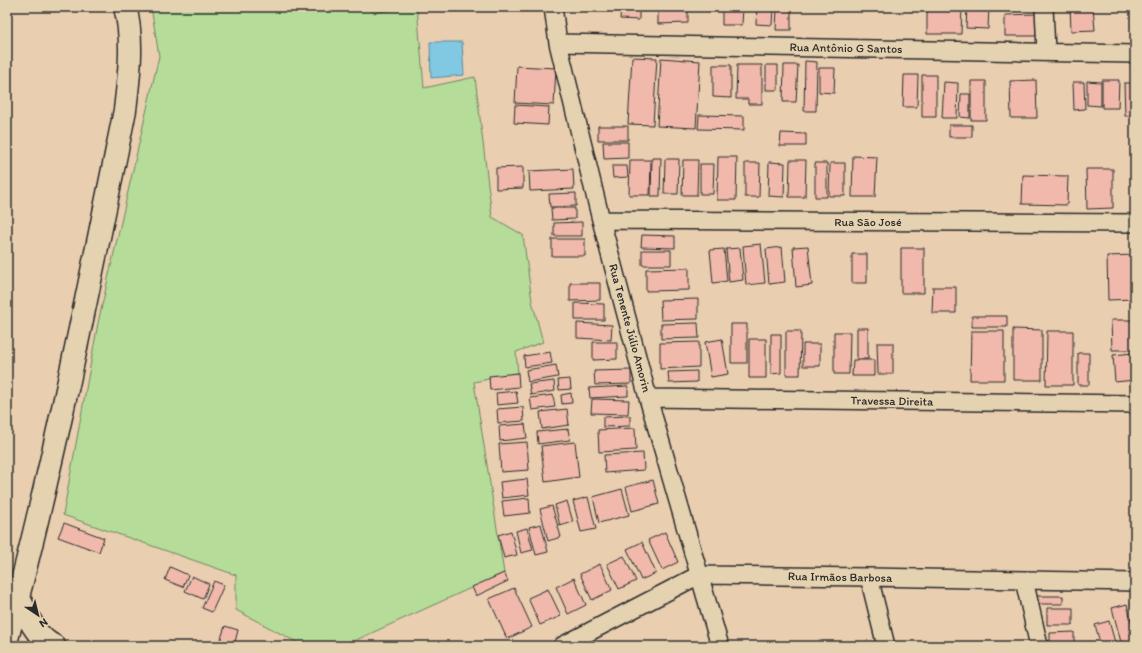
<svg xmlns="http://www.w3.org/2000/svg" width="1142" height="653" font-family="Itim,sans-serif">
  <rect width="100%" height="100%" fill="#e9ceb0"/>
  <filter id="ink" filterUnits="userSpaceOnUse"><feTurbulence type="fractalNoise" baseFrequency=".025" numOctaves="2"/><feDisplacementMap in="SourceGraphic" scale="8" xChannelSelector="R" yChannelSelector="G"/><feConvolveMatrix kernelMatrix="1 2 1 2 8 2 1 2 1" color-interpolation-filters="sRGB"/></filter>
  <g filter="url(#ink)">
    <path fill="#b5dc98" stroke="#708462" d="M151,7H372L373,13L407,7H417L424,88L475,77L492,217L523,235L532,301L543,342L516,352L518,373L474,382L504,573L343,646H304L236,610V575L63,515L98,323L159,56Z"/>
    <path fill="#81c9e2" stroke="#5f8a99" d="M430,42H462L464,75L431,78Z"/>
    <path fill="#f0b9ab" stroke="#2b2b2b" d="M621,7H639V20L620,19Z
      M658,7H688V23L658,24Z
      M722,7H743L742,25H722Z
      M757,7H773L772,25L756,24Z
      M777,7H791V30H776Z
      M927,7H962L961,34H927Z
      M967,7H989L988,29L966,28Z
      M1070,7H1093L1095,30L1071,31Z
      M1036,14V36H1005V15Z
      M632,57L657,58L653,125L628,124Z
      M661,58L700,61L696,128L657,126Z
      M805,61L817,62L816,111H804Z
      M713,65H731V98L713,97Z
      M737,65H762V104H748V99H736Z
      M766,65H778V90H766Z
      M784,65H798L796,102H783Z
      M517,66L556,68L554,105L515,103Z
      M819,68H835L834,93L819,92Z
      M904,75H918L917,107H903Z
      M922,75H936V117H922Z
      M1036,80L1037,118H1011L1010,81Z
      M1102,80H1119L1118,108H1102Z
      M971,81H986V120H971Z
      M1087,81L1101,82V106L1087,105Z
      M944,82L958,83L957,118H942Z
      M1073,82H1084L1085,109L1074,110Z
      M1124,83H1135V116H1125Z
      M961,94H970V118L960,117Z
      M515,105L549,107L548,125L514,123Z
      M699,115L744,116V130L698,129Z
      M949,125H972V137H949Z
      M598,126H628V140H598Z
      M781,133L806,134V146H780Z
      M603,142H628V158L604,159Z
      M853,156L877,157L875,197H852Z
      M718,157H737L736,200H717Z
      M652,158H661L660,196H651Z
      M665,159H679L678,194H664Z
      M630,160H651L650,195H629Z
      M683,160H698L697,195H682Z
      M790,160H806L805,197H789Z
      M769,162L785,163L784,197L768,196Z
      M745,163H760L759,197H745Z
      M815,163H827V197H815Z
      M830,163H845V196H829Z
      M700,164H714L713,194H700Z
      M612,166H627L628,177L613,178Z
      M523,167V188L496,189V168Z
      M573,169L574,189L530,191L529,171Z
      M1086,169H1113V208L1087,209Z
      M1023,175L1068,176L1067,205L1022,204Z
      M576,193V206L550,207L549,194Z
      M551,208H575V219L552,220Z
      M582,222V236H554V223Z
      M642,235L675,236V248L641,247Z
      M552,239H585V256H552Z
      M761,244L765,283L746,285L743,246Z
      M808,246L812,285L796,287L793,247Z
      M782,247L785,282L769,284L766,249Z
      M740,248L743,280L729,282L726,249Z
      M901,248H924V293H901Z
      M724,249L727,281L713,283L710,250Z
      M642,250H671V265H642Z
      M852,254H867V283H852Z
      M1135,255V299L1108,300L1107,256Z
      M689,268V290L646,291V269Z
      M570,283H600V300L570,301Z
      M933,287H956V313H932Z
      M698,299V319L661,320L660,300Z
      M575,303L604,304V320H575Z
      M972,316H1007V327H972Z
      M1111,320H1135V350H1112Z
      M577,323L612,325L611,340L577,338Z
      M698,323L699,338L661,339V324Z
      M731,324H747V363H731Z
      M857,328H868V359H857Z
      M1013,329L1042,330V380H1013Z
      M786,331H801L800,375H786Z
      M971,331H1004V380H970Z
      M1047,331H1073V385H1046Z
      M834,332H850L849,374H834Z
      M771,334H781V373L771,374Z
      M722,339L728,374L711,377L705,342Z
      M749,339H766V378H749Z
      M593,342H617V359L593,360Z
      M699,342V367L660,369V343Z
      M877,343H893V374H878Z
      M803,344H820V366H803Z
      M550,352L552,363L525,367L524,356Z
      M1078,353H1089V385H1078Z
      M1133,353L1135,380L1115,382L1113,355Z
      M853,360H874V376H852Z
      M556,365L558,377L528,382L526,370Z
      M631,370V384L595,385L594,371Z
      M697,371V382L669,383L668,372Z
      M518,373L519,387L490,390L489,376Z
      M570,379L571,389L559,390L558,380Z
      M554,381L555,391L531,395L529,384Z
      M628,386V396L590,398L589,388Z
      M516,391L518,403L497,405L496,393Z
      M571,393L572,403L562,404L561,395Z
      M553,395L555,407L532,410L530,398Z
      M592,399L629,400L628,414L591,413Z
      M523,407L524,421L498,423L497,409Z
      M567,409L569,425L542,429L540,412Z
      M630,416V426L603,427V417Z
      M525,424L527,438L500,441L499,426Z
      M635,428L636,450L599,452L598,430Z
      M568,429L570,440L538,444L537,432Z
      M527,442L529,470L501,472L499,444Z
      M575,442L579,477L545,482L541,446Z
      M643,453L644,470L605,473L604,455Z
      M527,479L529,495L502,498L500,482Z
      M653,480L659,504L632,511L626,487Z
      M622,489L629,515L599,523L593,497Z
      M588,497L596,529L581,532L573,501Z
      M529,498L530,513L504,516L502,501Z
      M567,501L573,522L560,526L555,505Z
      M552,506L561,537L548,541L540,509Z
      M64,523L104,538L99,552L58,537Z
      M541,524L548,552L536,555L529,527Z
      M527,528L533,550L521,553L516,531Z
      M511,531L517,555L504,558L498,535Z
      M665,532L678,562L662,570L648,540Z
      M642,542L656,573L641,580L627,549Z
      M624,556L636,581L619,589L607,564Z
      M600,564L612,590L592,600L580,574Z
      M170,567L188,575L183,587L165,580Z
      M504,573L508,581L476,596L472,587Z
      M192,576L209,584L203,599L185,591Z
      M574,578L586,605L568,614L556,587Z
      M214,581L224,585L212,612L202,608Z
      M514,588L532,627L507,639L489,599Z
      M548,589L561,616L540,625L528,598Z
      M1033,596H1063V604H1033Z
      M1135,602V618L1131,603Z
      M1127,604L1135,637V646H1122L1112,608Z
      M1047,608H1073V625H1047Z
      M1109,621L1116,646H1101L1095,625Z
      M225,626L238,630L234,646L219,645Z
      M1074,632V646H1050V633Z"/>
    <g fill="none" stroke-linecap="round" stroke-linejoin="round">
      <g stroke="#2b2b2b" stroke-width="20">
        <path id="minor" d="M553,7L558,43L601,220L648,398L720,646
          M1044,7L1046,52
          M558,43L1135,54
          M601,220L1135,223
          M648,398L1135,404
          M869,577L886,646
          M1024,580L1039,646
          M562,646L699,575L869,577L1135,582"/>
      </g>
      <g stroke="#2b2b2b" stroke-width="25">
        <path id="primary" d="M18,596C27,614 35,637 54,646
          M7,639C54,464 89,287 125,110C129,76 134,40 125,7"/>
      </g>
      <use href="#minor" stroke="#e5d2b0" stroke-width="17"/>
      <use href="#primary" stroke="#e5d2b0" stroke-width="22"/>
    </g>
  </g>
  <g text-anchor="middle" stroke-width="4" stroke-linejoin="round" paint-order="stroke">
    <g font-size="12" fill="#2b2b2b" stroke="#e5d2b0">
      <text transform="translate(846 48) rotate(1)" y="4">Rua Antônio G Santos</text>
      <text x="868" y="226">Rua São José</text>
      <text transform="translate(630 328) rotate(75)" y="4">Rua Tenente Júlio Amorin</text>
      <text transform="translate(892 401) rotate(1)" y="4">Travessa Direita</text>
      <text transform="translate(840 577) rotate(1)" y="4">Rua Irmãos Barbosa</text>
    </g>
  </g>
  <rect width="1142" height="653" fill="none" stroke="#e5d2b0" stroke-width="24"/>
  <rect x="12" y="12" width="1118" height="629" fill="none" stroke="#2b2b2b" stroke-width="1.5" filter="url(#ink)"/>
  <g transform="translate(38 615) rotate(145)" stroke="#e5d2b0" stroke-width="3" paint-order="stroke">
  <path d="M0-3L7 15L0 10L-7 15Z" fill="#2b2b2b"/>
  <text y="-6" font-size="11" font-weight="bold" text-anchor="middle" fill="#2b2b2b">N</text>
  </g>
</svg>
